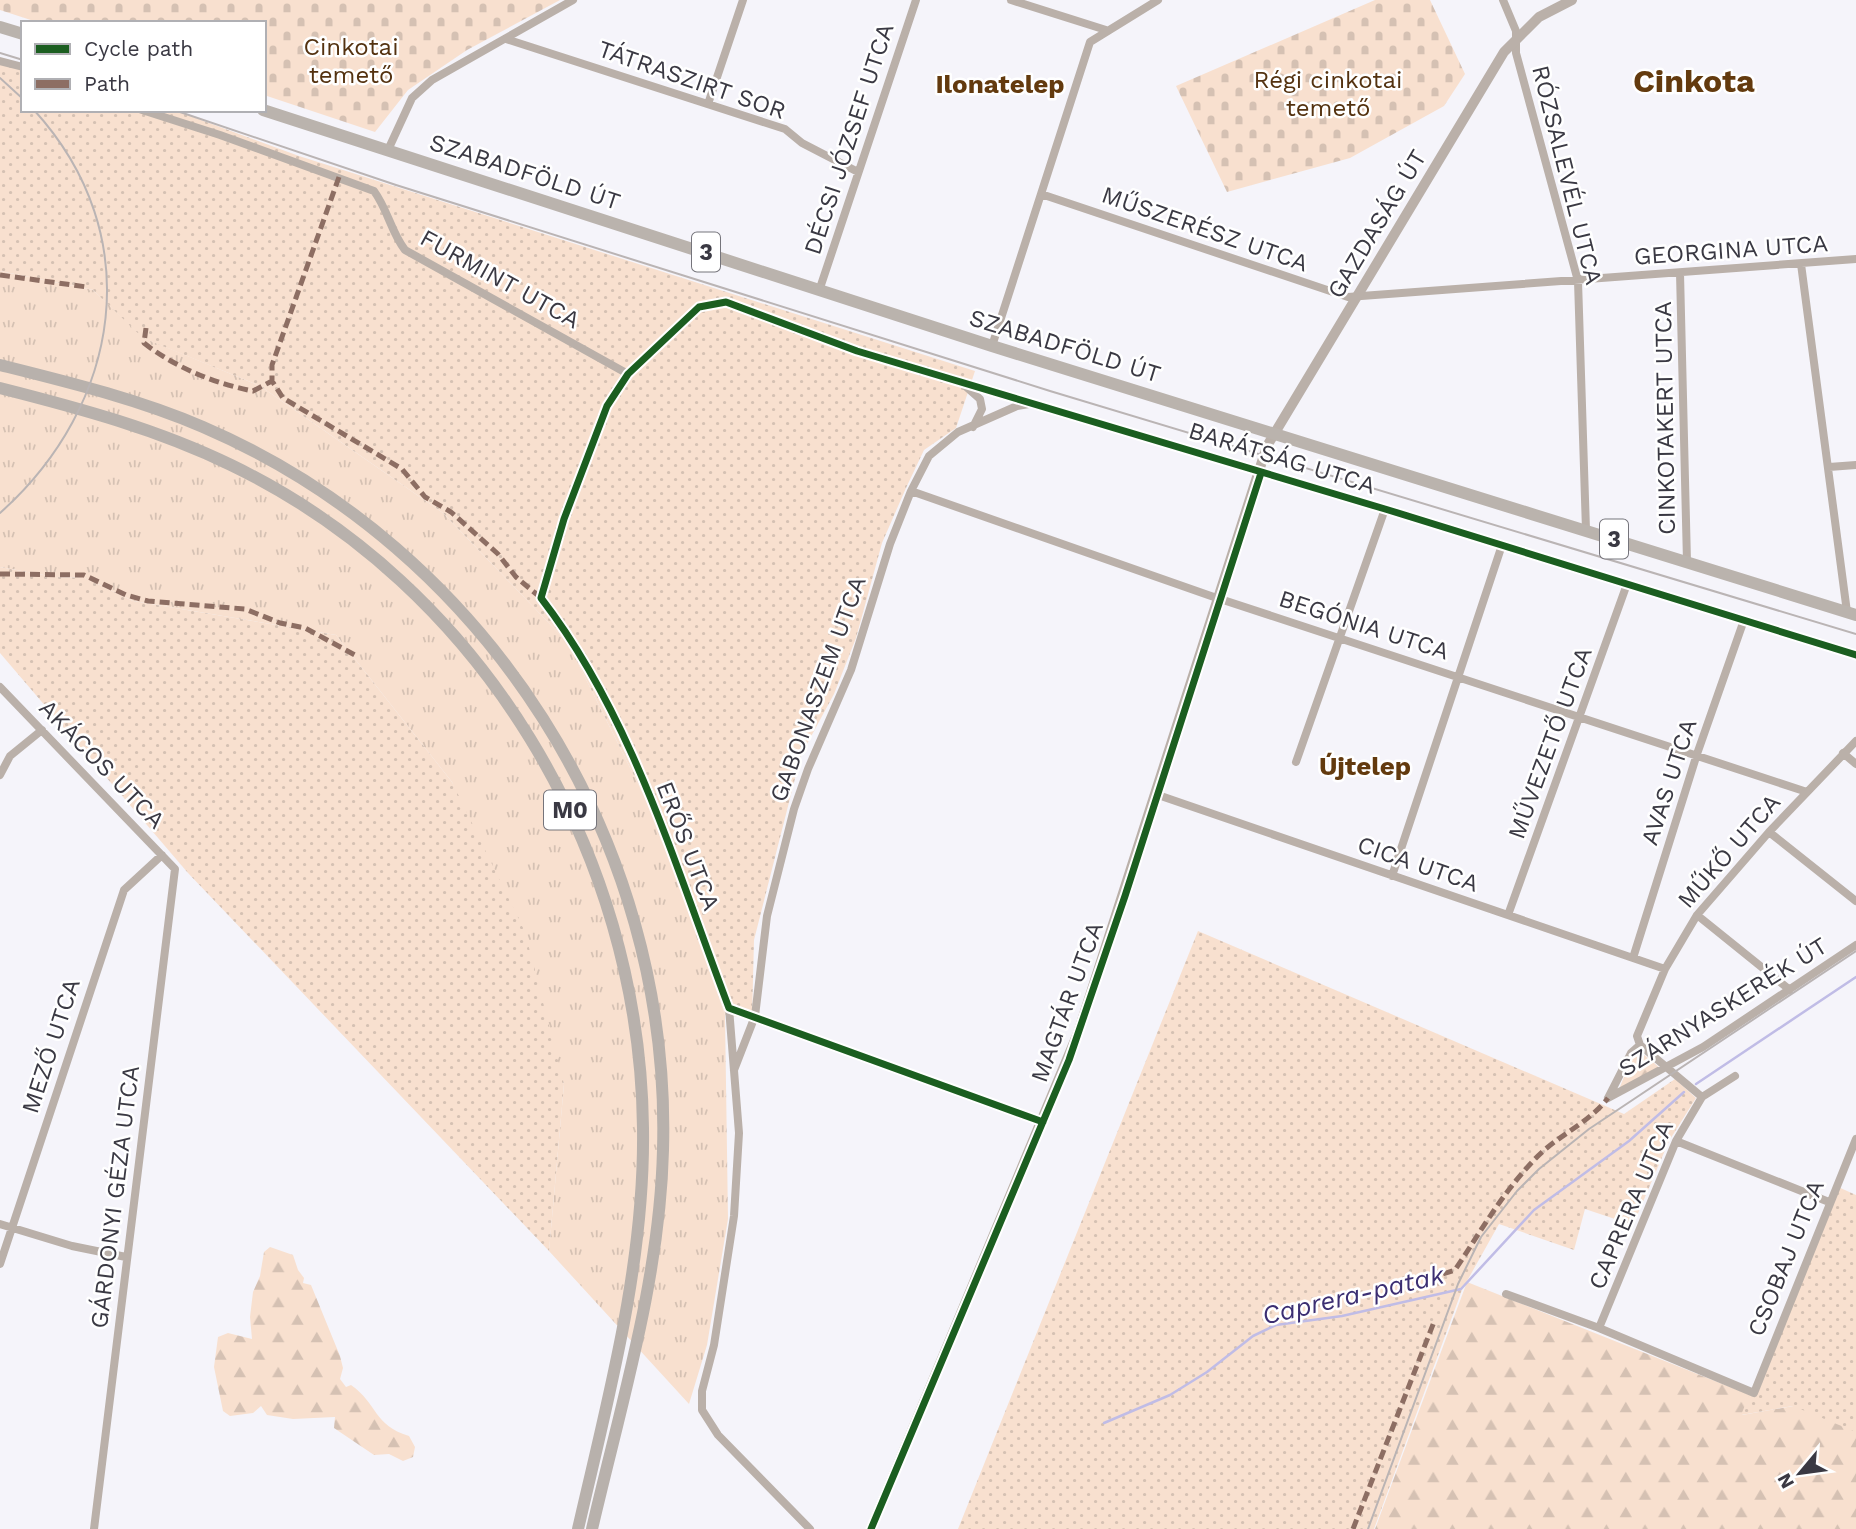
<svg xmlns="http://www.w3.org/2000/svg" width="1856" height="1529" font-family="'Work Sans',sans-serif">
  <defs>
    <pattern id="grass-tufts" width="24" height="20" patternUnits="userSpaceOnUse" patternTransform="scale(1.75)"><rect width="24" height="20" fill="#f8e0cf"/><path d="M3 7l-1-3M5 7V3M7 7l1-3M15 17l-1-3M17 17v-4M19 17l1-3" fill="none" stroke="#d5c1b3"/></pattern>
    <pattern id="forest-firs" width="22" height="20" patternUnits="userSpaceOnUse" patternTransform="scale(1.75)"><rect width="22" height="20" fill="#f8e0cf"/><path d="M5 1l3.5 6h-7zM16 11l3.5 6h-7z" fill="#d5c1b3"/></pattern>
    <pattern id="cemetery-stones" width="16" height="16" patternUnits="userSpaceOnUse" patternTransform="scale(1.75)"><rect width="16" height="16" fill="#f8e0cf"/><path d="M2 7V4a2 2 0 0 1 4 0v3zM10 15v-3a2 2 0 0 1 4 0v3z" fill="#d5c1b3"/></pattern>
    <pattern id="park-dots" width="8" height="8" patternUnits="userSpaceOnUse" patternTransform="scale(1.75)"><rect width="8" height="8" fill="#f8e0cf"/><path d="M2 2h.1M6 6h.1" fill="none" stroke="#d5c1b3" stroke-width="1.8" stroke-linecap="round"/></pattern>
  </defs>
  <rect width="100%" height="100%" fill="#f5f4fa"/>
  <path fill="url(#grass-tufts)" d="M0,271L93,290L144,338L260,386L443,513L568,643L661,830L725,1015L728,1219L707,1345L689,1404L549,1251L564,1084L452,782L336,635L133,601L85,578L55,577L0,567Z"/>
  <path fill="url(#forest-firs)" d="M1634,1053H1642L1660,1068L1619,1089Z
    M270,1247L293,1255L298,1270L304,1278L303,1283L311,1285L340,1356L343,1368L340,1379L346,1387L351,1385C378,1404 373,1425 409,1436L415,1447L413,1457L403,1461L389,1454L374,1455L334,1428L335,1417L293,1419L267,1415L261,1406L253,1413L230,1416L223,1411L214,1367L218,1337L228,1333L252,1339L250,1317L253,1292L260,1276L264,1252Z
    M1467,1282L1750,1395L1742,1415L1799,1405L1856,1427V1529H1375Z"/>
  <path fill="url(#cemetery-stones)" d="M0,0H560L467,50L408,90L375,132L264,95V23H40L0,10Z
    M1375,0H1430L1465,74L1444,106L1350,158L1227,192L1176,86Z"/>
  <path fill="url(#park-dots)" d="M0,58L23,65V110H174L299,156L975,371L956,428L924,450L906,488L882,543L856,638L834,694L801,755L754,940L752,1019L725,1015L661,830L568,643L443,513L260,386L143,338L93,290L0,271Z
    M0,567L55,577L85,578L133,601L336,635L452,782L525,932L564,1084L549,1251L188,873L0,653Z
    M1198,931L1624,1114L1675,1079L1696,1098L1669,1141L1633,1225L1585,1209L1574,1250L1499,1224L1462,1290L1374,1529H958Z
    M1836,1186L1856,1195V1432L1793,1406L1741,1415Z"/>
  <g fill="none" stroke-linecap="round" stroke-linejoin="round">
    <path stroke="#c0bce6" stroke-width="2.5" d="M1696,1084L1856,977
      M1104,1423L1170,1395L1207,1372L1253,1336L1276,1325L1342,1316L1461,1289L1534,1210L1629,1141L1684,1092"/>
    <path stroke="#bab0a9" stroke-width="8" d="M1011,0L1106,30
      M1503,0L1516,31V53L1578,281L1586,530
      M506,39L785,129L802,143L858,172
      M0,61L23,67
      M708,104L743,0
      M142,110L220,135L374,191C388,210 391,232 405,250L628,374
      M388,150L412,98L432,80L573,0
      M1041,194L1348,297L1856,259
      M1801,264L1847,612
      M1680,273L1687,562
      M819,291L916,0
      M992,346L1090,42L1158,0
      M963,384L980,399L982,409L973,427
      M1829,467L1856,465
      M911,491L1211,596L1807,792
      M0,687L175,869L94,1529
      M1843,753L1856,764
      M1296,762L1385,509
      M0,775L10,756L42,730
      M1158,795L1665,969
      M1769,832L1856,901
      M1392,876L1502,545
      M1508,915L1627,584
      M1697,915L1790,990
      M1633,958L1697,754L1744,620
      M729,1008L739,1133L734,1216L714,1345L702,1391V1410L718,1435L810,1529
      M734,1070L755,1016L767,916L794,809L808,769L851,670L890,544L911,491L929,456L958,432L1017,406L1029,404
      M1702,1097L1640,1045L1637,1036L1665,969L1697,915L1769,832L1856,741
      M1608,1098L1703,1047L1856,945
      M1608,1098L1631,1053L1640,1045
      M1043,1122L729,1008C676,869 633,717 541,598L564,519L607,406L628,374L699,307L726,302L857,351L1385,509L1856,655
      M1676,1141L1829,1202
      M0,1224L72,1246L126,1257
      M0,1264L124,890L162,855
      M1506,1294L1599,1328L1754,1393L1856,1139
      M1599,1328L1676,1141L1702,1097L1735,1076"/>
    <path stroke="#bab0a9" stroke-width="10" d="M871,1529L1078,1033L1267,446L1504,52L1539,17L1572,0"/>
    <path stroke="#bab3ad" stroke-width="12" d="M0,27L23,34
      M263,110L992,346L1856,615"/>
    <path stroke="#b8b1ac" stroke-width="12" d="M0,365C68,382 138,399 203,427C487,549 672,841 663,1150C660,1278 621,1404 592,1529
      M0,388C79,408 157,429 231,465C482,586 640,852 643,1128C645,1264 608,1398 578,1529"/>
    <path stroke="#bab4b4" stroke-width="2" d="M0,53L23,60
      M0,78L23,99
      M174,110L396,185L1050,391L1856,634
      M0,513C121,405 149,236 34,110
      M1368,1529L1458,1284L1481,1237L1517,1191L1539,1169L1589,1129L1856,951"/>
    <path stroke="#8d6e63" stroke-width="5" stroke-dasharray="10 5" stroke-linecap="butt" d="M339,177L272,365V381L283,398L402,469L425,497L451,512L498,554L516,577L541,598
      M0,275L87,287
      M146,328L144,343C174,367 216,384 253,391L272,381
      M0,574L84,575L126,595L148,601L245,609L280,623L305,628L355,655
      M1443,1274L1455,1270C1481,1231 1501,1195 1534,1160C1556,1136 1588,1124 1608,1098
      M1353,1529L1434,1322"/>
    <g stroke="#fff" stroke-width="11">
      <path id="cycleway" d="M1043,1122L729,1008C676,869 633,717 541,598L564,519L607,406L628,374L699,307L726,302L857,351L1385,509L1856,655
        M871,1529L1069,1060L1125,896L1261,473"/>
    </g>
    <use href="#cycleway" stroke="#1b5e20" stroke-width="7"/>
  </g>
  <g text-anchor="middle" stroke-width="5" stroke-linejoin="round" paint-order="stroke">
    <g fill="#fff" stroke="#75747b" stroke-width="2">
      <rect x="692" y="232.5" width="28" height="39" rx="5"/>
      <rect x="1600" y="519.5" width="28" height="39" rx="5"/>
      <rect x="544" y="790.5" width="52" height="39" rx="5"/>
    </g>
    <g font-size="23" font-weight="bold" fill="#3a3943">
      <text x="706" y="260">3</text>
      <text x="1614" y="547">3</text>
      <text x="570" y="818">M0</text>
    </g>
    <g font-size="24" fill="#543210" stroke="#fff">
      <text x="351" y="55">Cinkotai<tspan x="351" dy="28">temető</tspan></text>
      <text x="1328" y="88">Régi cinkotai<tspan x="1328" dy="28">temető</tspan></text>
    </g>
    <g font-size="24" fill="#3a3943" stroke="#fff">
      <text transform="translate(692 80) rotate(19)" y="8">TÁTRASZIRT SOR</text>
      <text transform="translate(849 139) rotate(-72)" y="8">DÉCSI JÓZSEF UTCA</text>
      <text transform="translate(525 172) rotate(18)" y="8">SZABADFÖLD ÚT</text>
      <text transform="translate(1567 175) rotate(76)" y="8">RÓZSALEVÉL UTCA</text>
      <text transform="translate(1377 224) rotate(-59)" y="8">GAZDASÁG ÚT</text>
      <text transform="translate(1205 229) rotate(19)" y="8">MŰSZERÉSZ UTCA</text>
      <text transform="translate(1731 250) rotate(-4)" y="8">GEORGINA UTCA</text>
      <text transform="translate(500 279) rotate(29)" y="8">FURMINT UTCA</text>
      <text transform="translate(1065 346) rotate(17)" y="8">SZABADFÖLD ÚT</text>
      <text transform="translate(1665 418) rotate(-91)" y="8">CINKOTAKERT UTCA</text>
      <text transform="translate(1282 458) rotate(17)" y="8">BARÁTSÁG UTCA</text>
      <text transform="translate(1364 625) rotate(18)" y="8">BEGÓNIA UTCA</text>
      <text transform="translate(818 689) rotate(-70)" y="8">GABONASZEM UTCA</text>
      <text transform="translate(1550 743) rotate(-70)" y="8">MŰVEZETŐ UTCA</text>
      <text transform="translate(102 764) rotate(46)" y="8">AKÁCOS UTCA</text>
      <text transform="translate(1669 782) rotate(-72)" y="8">AVAS UTCA</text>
      <text transform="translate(688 846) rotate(69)" y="8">ERŐS UTCA</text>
      <text transform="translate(1729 851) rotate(-49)" y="8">MŰKŐ UTCA</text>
      <text transform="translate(1418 864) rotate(19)" y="8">CICA UTCA</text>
      <text transform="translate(1067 1002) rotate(-70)" y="8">MAGTÁR UTCA</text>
      <text transform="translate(1723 1007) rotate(-32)" y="8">SZÁRNYASKERÉK ÚT</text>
      <text transform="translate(51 1046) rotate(-72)" y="8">MEZŐ UTCA</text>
      <text transform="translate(115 1197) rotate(-83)" y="8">GÁRDONYI GÉZA UTCA</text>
      <text transform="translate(1631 1205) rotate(-67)" y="8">CAPRERA UTCA</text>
      <text transform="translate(1786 1258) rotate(-68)" y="8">CSOBAJ UTCA</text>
    </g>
    <g font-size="26" font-weight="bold" fill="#633a0e" stroke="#fff">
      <text x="1000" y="93">Ilonatelep</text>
      <text x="1365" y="775">Újtelep</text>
    </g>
    <g font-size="26" font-style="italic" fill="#3b2e72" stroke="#fff">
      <text transform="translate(1353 1295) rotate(-13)" y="9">Caprera-patak</text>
    </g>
    <g font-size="32" font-weight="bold" fill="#633a0e" stroke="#fff">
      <text x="1694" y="92">Cinkota</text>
    </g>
  </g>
  <rect x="21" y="21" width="245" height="91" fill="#ffffff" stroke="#b0b0b4" stroke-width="2"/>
  <rect x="35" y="44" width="35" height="10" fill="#1b5e20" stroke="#b0b0b4" stroke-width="2"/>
  <text x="84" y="56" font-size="21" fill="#3a3943">Cycle path</text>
  <rect x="35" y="79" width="35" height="10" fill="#8d6e63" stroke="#b0b0b4" stroke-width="2"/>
  <text x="84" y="91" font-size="21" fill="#3a3943">Path</text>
  <g transform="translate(1800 1473) rotate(241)" stroke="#ffffff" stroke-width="5" paint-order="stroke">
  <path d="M0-5L12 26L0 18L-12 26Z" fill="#3a3943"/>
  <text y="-10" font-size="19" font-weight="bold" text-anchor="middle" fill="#3a3943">N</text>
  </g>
</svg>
